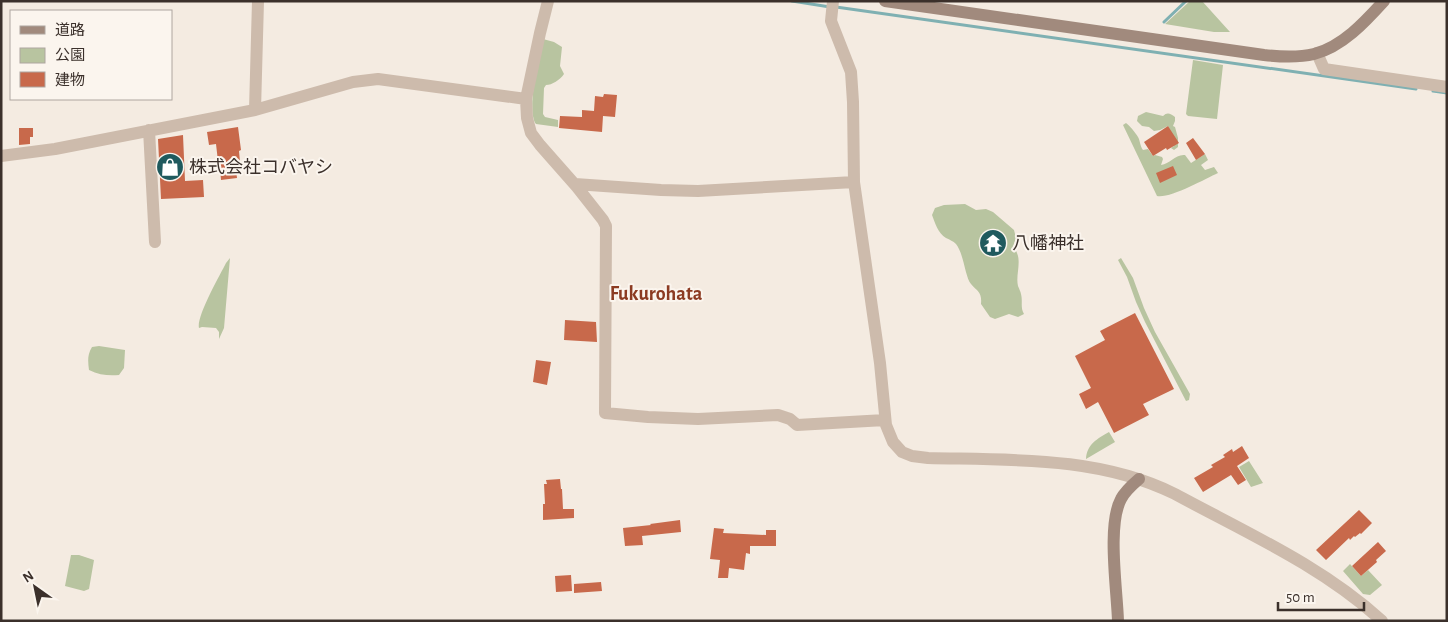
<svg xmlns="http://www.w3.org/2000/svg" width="1448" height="622" font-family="'Alegreya Sans','Noto Sans JP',sans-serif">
  <rect width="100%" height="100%" fill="#f4ebe1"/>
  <path fill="#b8c4a0" d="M1190,1H1202L1230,32H1214L1165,24Z
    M543,39L554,42L562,47L560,66L564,74C560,80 552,85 546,85L544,88L543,114L545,117L558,120V127L536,124C526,111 539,56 543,39Z
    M1193,60L1223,65L1217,119L1188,116L1186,114Z
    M1146,112L1163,116C1167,112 1170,113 1175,117V121L1173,126L1175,127L1178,138V147L1174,150L1171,148L1174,146L1168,126L1160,130L1154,131L1149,127L1142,126L1137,121L1138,116Z
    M1126,123C1130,126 1135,132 1138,137C1140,140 1140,146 1143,150L1148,149L1153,156L1155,155L1162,157L1163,159L1161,165C1170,164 1175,154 1185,155L1191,163L1205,154L1208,160L1201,165L1205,170L1214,167L1218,173C1205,179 1169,199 1157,196L1123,125Z
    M965,204L976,210L986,209L993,212L1014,230L1016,238L1013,247C1024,258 1015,274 1018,286C1019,288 1021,293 1021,294C1023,302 1020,307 1024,314L1018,317L1009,314L995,319L990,317L981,304C982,292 978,292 971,284C965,277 964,254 956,244C953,241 950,240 946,238C938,233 935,223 932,215L935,208L944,205Z
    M230,258L224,328L219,339V332L216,328L202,327L199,328C196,317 220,275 226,263Z
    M1121,258L1133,278L1144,308L1155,332L1190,394L1189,400L1186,401L1145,322L1136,302L1127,277L1118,260Z
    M99,346L125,350L124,368L119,375C109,376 99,375 89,370C88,362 87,355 92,347Z
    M1109,432L1115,442L1086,459C1087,444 1097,439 1109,432Z
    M1249,461L1263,483L1251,487L1239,467Z
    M71,555H79L94,560L89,589L84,591L65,586Z
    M1350,564L1361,576L1368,570L1382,585L1370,595L1363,594L1343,571Z"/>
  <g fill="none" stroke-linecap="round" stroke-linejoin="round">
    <path stroke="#7fb0b2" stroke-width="3" d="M792,1L830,7
      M836,7L1416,89
      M1164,22L1186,1
      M1433,91L1447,93"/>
  </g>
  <path fill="#c8694b" d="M604,94L617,95L615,117L603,116L602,132L559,128L560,116L582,117V110L594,111L595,96L603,97Z
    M1168,126L1179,143L1167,150L1166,148L1153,156L1144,142Z
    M238,127L241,150L239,151L240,162H235L237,178L221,180L220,169L219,170L216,144L209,145L207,132Z
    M19,128H33V137H30V144L19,145Z
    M183,135L185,181L203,180L204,197L161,199L158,139Z
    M1193,138L1205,154L1196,160L1186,143Z
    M1173,166L1177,175L1160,183L1156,173Z
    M1135,313L1174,389L1143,404L1149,415L1114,433L1098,402L1086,409L1079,394L1091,388L1075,356L1105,340L1100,331Z
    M565,320L596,322L597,342L564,340Z
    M536,360L551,362L547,385L533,382Z
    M1242,446L1249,458L1237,466L1246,480L1238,485L1231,475L1203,492L1194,478L1213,467L1211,465L1225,457L1223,455L1232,449L1233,452Z
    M560,479L561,489H562L563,509H574V518L543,520V504H545L544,484H547L546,480Z
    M1359,510L1372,523L1361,534L1360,533L1355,537L1354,536L1350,540L1349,538L1326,560L1316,550Z
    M680,520L681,532L642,536L643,545L625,546L623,528L651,525L650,524Z
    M714,528L724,529L723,533L766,535V530H776V546H750V554L746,553L744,570L729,568L728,578H718L720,560L710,559Z
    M1378,542L1386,551L1376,560L1377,562L1361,576L1352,566Z
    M571,575L572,591L556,592L555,576Z
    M601,582L602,591L574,593V584Z"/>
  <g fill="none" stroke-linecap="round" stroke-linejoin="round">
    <path stroke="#cdbbac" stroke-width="12" d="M548,1L540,33L526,99L527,118L531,133L540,145L577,187L603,220L606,226L605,413L648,417L698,419L778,415L790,419L797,425L885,420
      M833,1L831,21L851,72L853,102L854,182L880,363L886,425L893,442L902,452L912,456L928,458C1011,460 1099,456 1175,494C1245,532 1322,566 1382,621
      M1317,53L1324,69L1447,87
      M255,110L258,1
      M149,130L155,242
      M1,156L55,149L255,110L353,82L378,79L526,99
      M575,184L661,190L698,191L854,182"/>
    <path stroke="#a18a7d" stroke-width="12" d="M885,1L1264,55C1281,57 1298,58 1314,54C1342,47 1365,22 1384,1
      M1118,621C1117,589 1107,525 1121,499C1125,491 1132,485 1139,479"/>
  </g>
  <defs>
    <g id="shop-disc" transform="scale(1.4375)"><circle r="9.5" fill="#1f5a5e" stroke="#fbf5ee"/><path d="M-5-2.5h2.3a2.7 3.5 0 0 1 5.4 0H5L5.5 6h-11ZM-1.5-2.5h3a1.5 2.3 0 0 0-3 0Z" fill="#fff"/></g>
    <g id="temple-disc" transform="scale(1.4375)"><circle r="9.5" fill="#1f5a5e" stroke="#fbf5ee"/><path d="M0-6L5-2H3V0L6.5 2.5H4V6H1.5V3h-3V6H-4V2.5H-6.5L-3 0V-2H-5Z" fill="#fff"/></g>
  </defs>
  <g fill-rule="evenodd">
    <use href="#shop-disc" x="170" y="167"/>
    <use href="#temple-disc" x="993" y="243"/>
  </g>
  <g text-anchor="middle" stroke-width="4" stroke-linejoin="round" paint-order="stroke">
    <g font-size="18" fill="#3b302b" stroke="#fbf5ee" text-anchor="start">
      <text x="189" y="173">株式会社コバヤシ</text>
      <text x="1012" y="249">八幡神社</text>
    </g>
    <g font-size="20" font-weight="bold" fill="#8c3b22" stroke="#fbf5ee">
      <text x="656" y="300">Fukurohata</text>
    </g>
  </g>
  <rect width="1448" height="622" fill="none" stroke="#3b302b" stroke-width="5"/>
  <rect x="10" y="10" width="162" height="90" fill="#fbf5ee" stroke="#aea6a0"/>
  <rect x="20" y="26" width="25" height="8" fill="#a18a7d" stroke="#aea6a0"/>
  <text x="55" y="35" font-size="15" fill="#3b302b">道路</text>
  <rect x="20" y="48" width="25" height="15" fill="#b8c4a0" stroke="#aea6a0"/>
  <text x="55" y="60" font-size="15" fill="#3b302b">公園</text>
  <rect x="20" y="72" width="25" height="15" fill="#c8694b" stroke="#aea6a0"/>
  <text x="55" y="85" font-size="15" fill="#3b302b">建物</text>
  <g transform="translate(35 587) rotate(327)" stroke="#fbf5ee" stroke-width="4" paint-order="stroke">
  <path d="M0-4L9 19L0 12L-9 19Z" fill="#3b302b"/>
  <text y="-8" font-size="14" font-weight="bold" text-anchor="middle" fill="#3b302b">N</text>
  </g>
  <path d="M1278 602v8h86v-8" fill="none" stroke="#3b302b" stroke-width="2.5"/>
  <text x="1286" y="602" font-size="15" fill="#3b302b" stroke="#fbf5ee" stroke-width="4" paint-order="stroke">50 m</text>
</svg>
